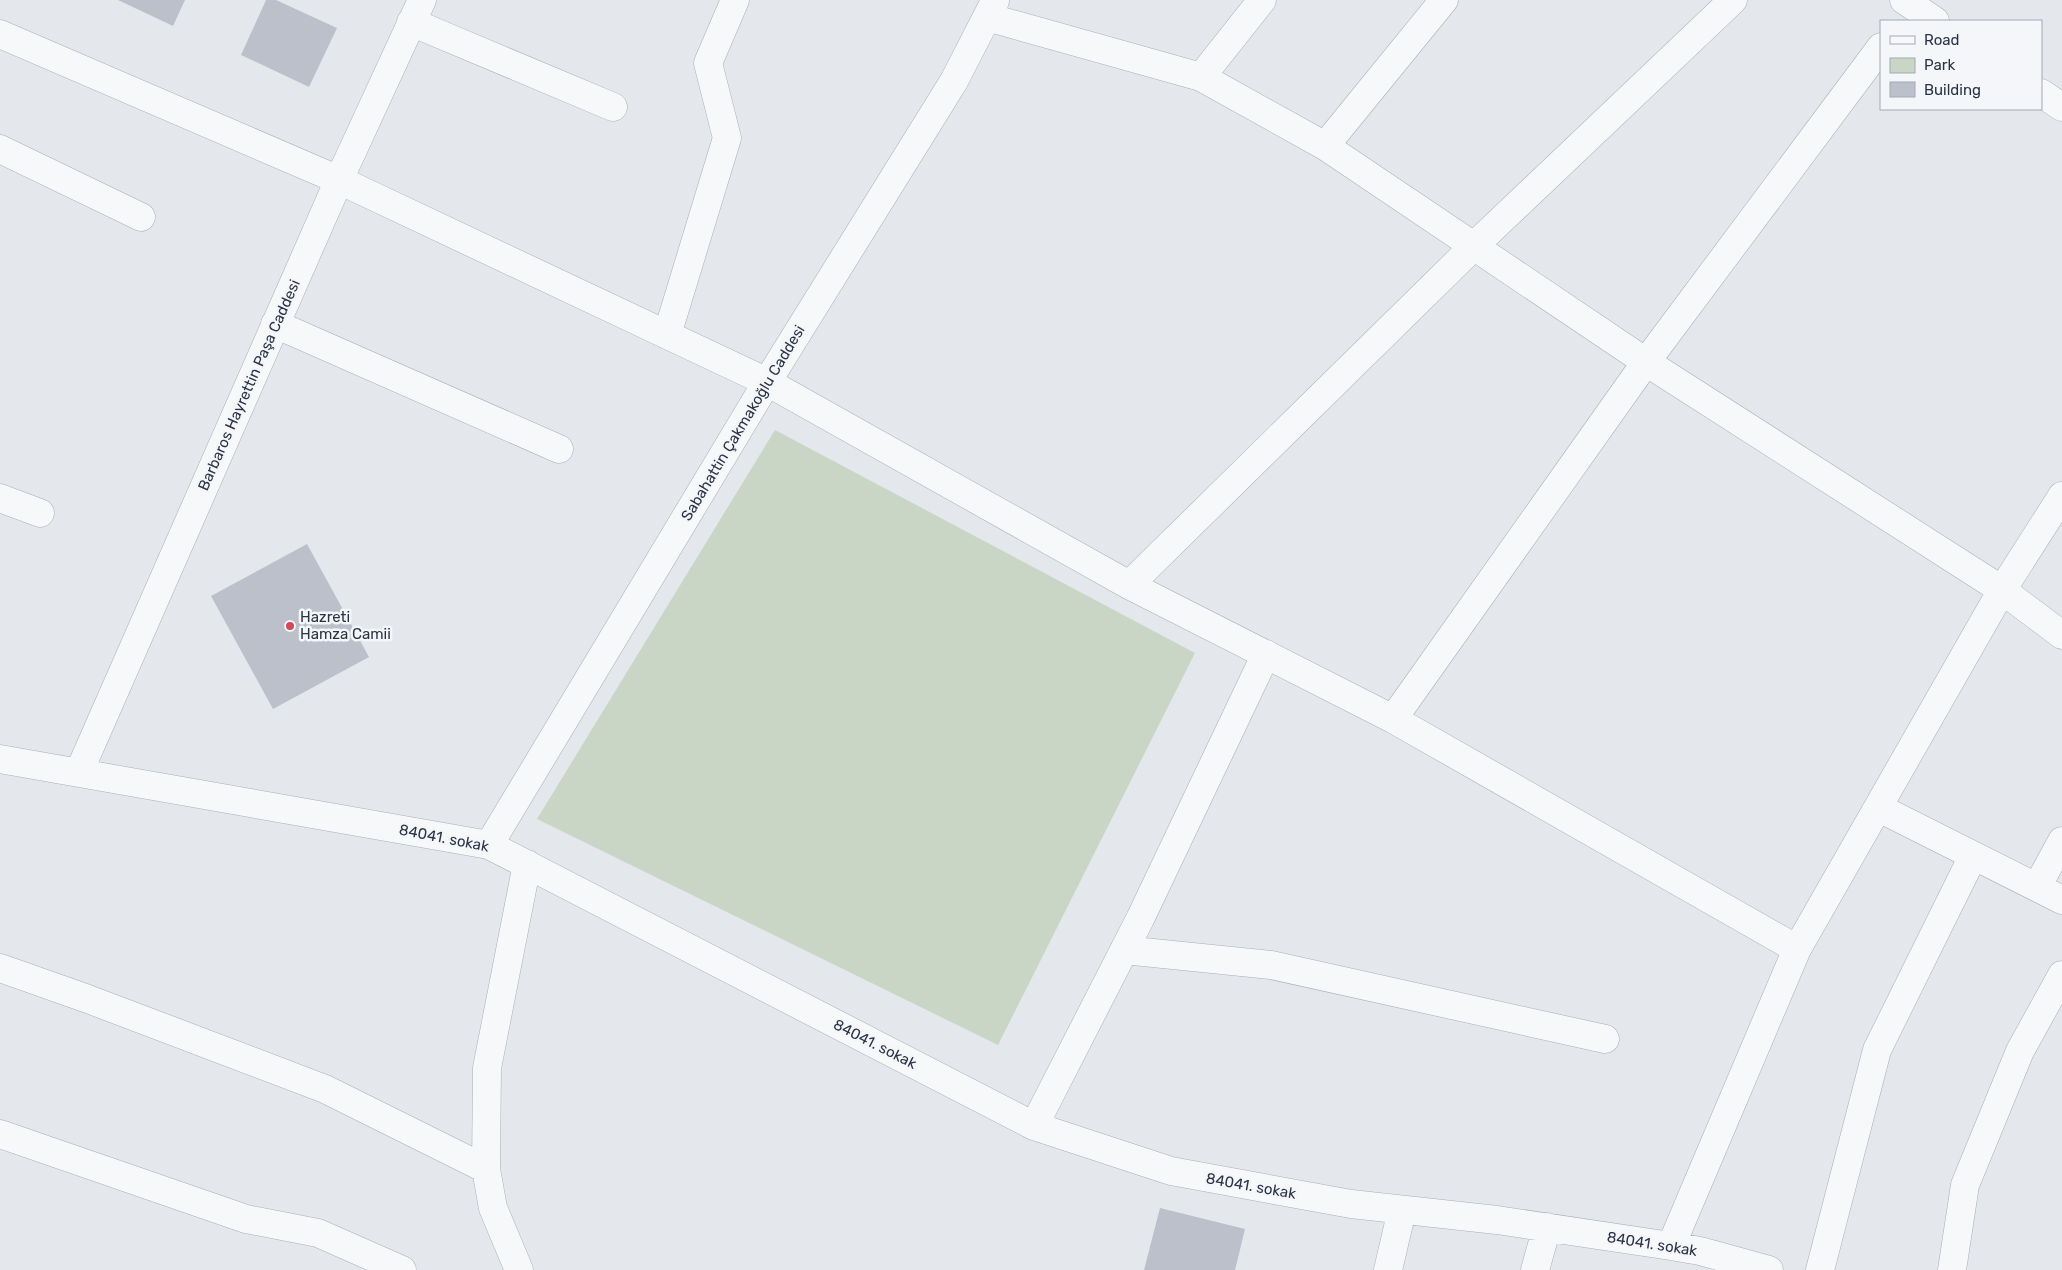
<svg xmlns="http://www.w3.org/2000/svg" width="2062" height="1270" font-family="Rubik,sans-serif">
  <rect width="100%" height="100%" fill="#e4e7ec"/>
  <path fill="#c9d6c5" d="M775,430L1195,653L998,1045L537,819Z"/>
  <path fill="#bbc0ca" d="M118,0H185L173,26Z
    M266,0H276L337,28L309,87L241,55Z
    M307,544L369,657L273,709L211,596Z
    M1160,1208L1245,1229L1235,1270H1144Z"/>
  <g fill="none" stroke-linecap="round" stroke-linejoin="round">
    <g stroke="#a9aeb7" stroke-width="29">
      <path id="minor" d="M1904,0L1935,21
        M987,17L1201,77L1325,146L1646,362L2002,590L2062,635
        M411,22L613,107
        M0,34L339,180L767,382L1129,585L1393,719L1797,949
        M1201,77L1262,0
        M2041,93L2062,107
        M1325,146L1444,0
        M0,149L141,217
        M275,324L559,449
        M667,335L727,138L708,63L735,0
        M0,498L40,513
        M1129,585L1475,245L1733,0
        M1393,719L1646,362L1881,47
        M0,759L489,845L1034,1126L1171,1171L1351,1204L1497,1220L1671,1246L1700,1251L1769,1270
        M79,772L339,180L422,0
        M1879,808L2062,900
        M489,845L767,382L954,81L995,1
        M2037,887L2062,841
        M1124,950L1271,965L1605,1039
        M0,968L88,999L325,1089L486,1169
        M1034,1126L1140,919L1266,654
        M0,1134L246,1219L318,1233L402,1270
        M1671,1246L1797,949L2002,590L2062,496
        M519,1270L493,1208L486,1169L487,1068L527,864
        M1388,1270L1402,1210
        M1535,1270L1547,1227
        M1820,1270L1877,1050L1973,856
        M1952,1270L1965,1185L2020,1051L2062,975"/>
    </g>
    <use href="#minor" stroke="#f7f8fa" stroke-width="28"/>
  </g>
  <circle fill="#d1495b" stroke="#f4f6f9" stroke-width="2" cx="290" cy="626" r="5"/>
  <g text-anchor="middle" stroke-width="5" stroke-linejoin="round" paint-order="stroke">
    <g font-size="15" fill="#2b3445" stroke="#f4f6f9">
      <text transform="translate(249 385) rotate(-66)" y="5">Barbaros Hayrettin Paşa Caddesi</text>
      <text transform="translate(743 423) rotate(-59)" y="5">Sabahattin Çakmakoğlu Caddesi</text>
      <text transform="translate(444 838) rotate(11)" y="5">84041. sokak</text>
      <text transform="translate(875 1044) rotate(27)" y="5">84041. sokak</text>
      <text transform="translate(1251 1186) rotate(10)" y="5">84041. sokak</text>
      <text transform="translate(1652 1244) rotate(9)" y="5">84041. sokak</text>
    </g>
    <g font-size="15" fill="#2b3445" stroke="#f4f6f9" text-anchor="start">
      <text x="300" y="622">Hazreti<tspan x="300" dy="17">Hamza Camii</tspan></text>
    </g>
  </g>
  <rect x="1880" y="20" width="162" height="90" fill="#f4f6f9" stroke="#a4a8b1"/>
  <rect x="1890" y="36" width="25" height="8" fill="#f7f8fa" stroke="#a4a8b1"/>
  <text x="1924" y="45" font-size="15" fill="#2b3445">Road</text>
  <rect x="1890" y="58" width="25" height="15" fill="#c9d6c5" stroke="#a4a8b1"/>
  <text x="1924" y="70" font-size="15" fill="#2b3445">Park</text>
  <rect x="1890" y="82" width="25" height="15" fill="#bbc0ca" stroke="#a4a8b1"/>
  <text x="1924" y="95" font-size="15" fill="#2b3445">Building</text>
</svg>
